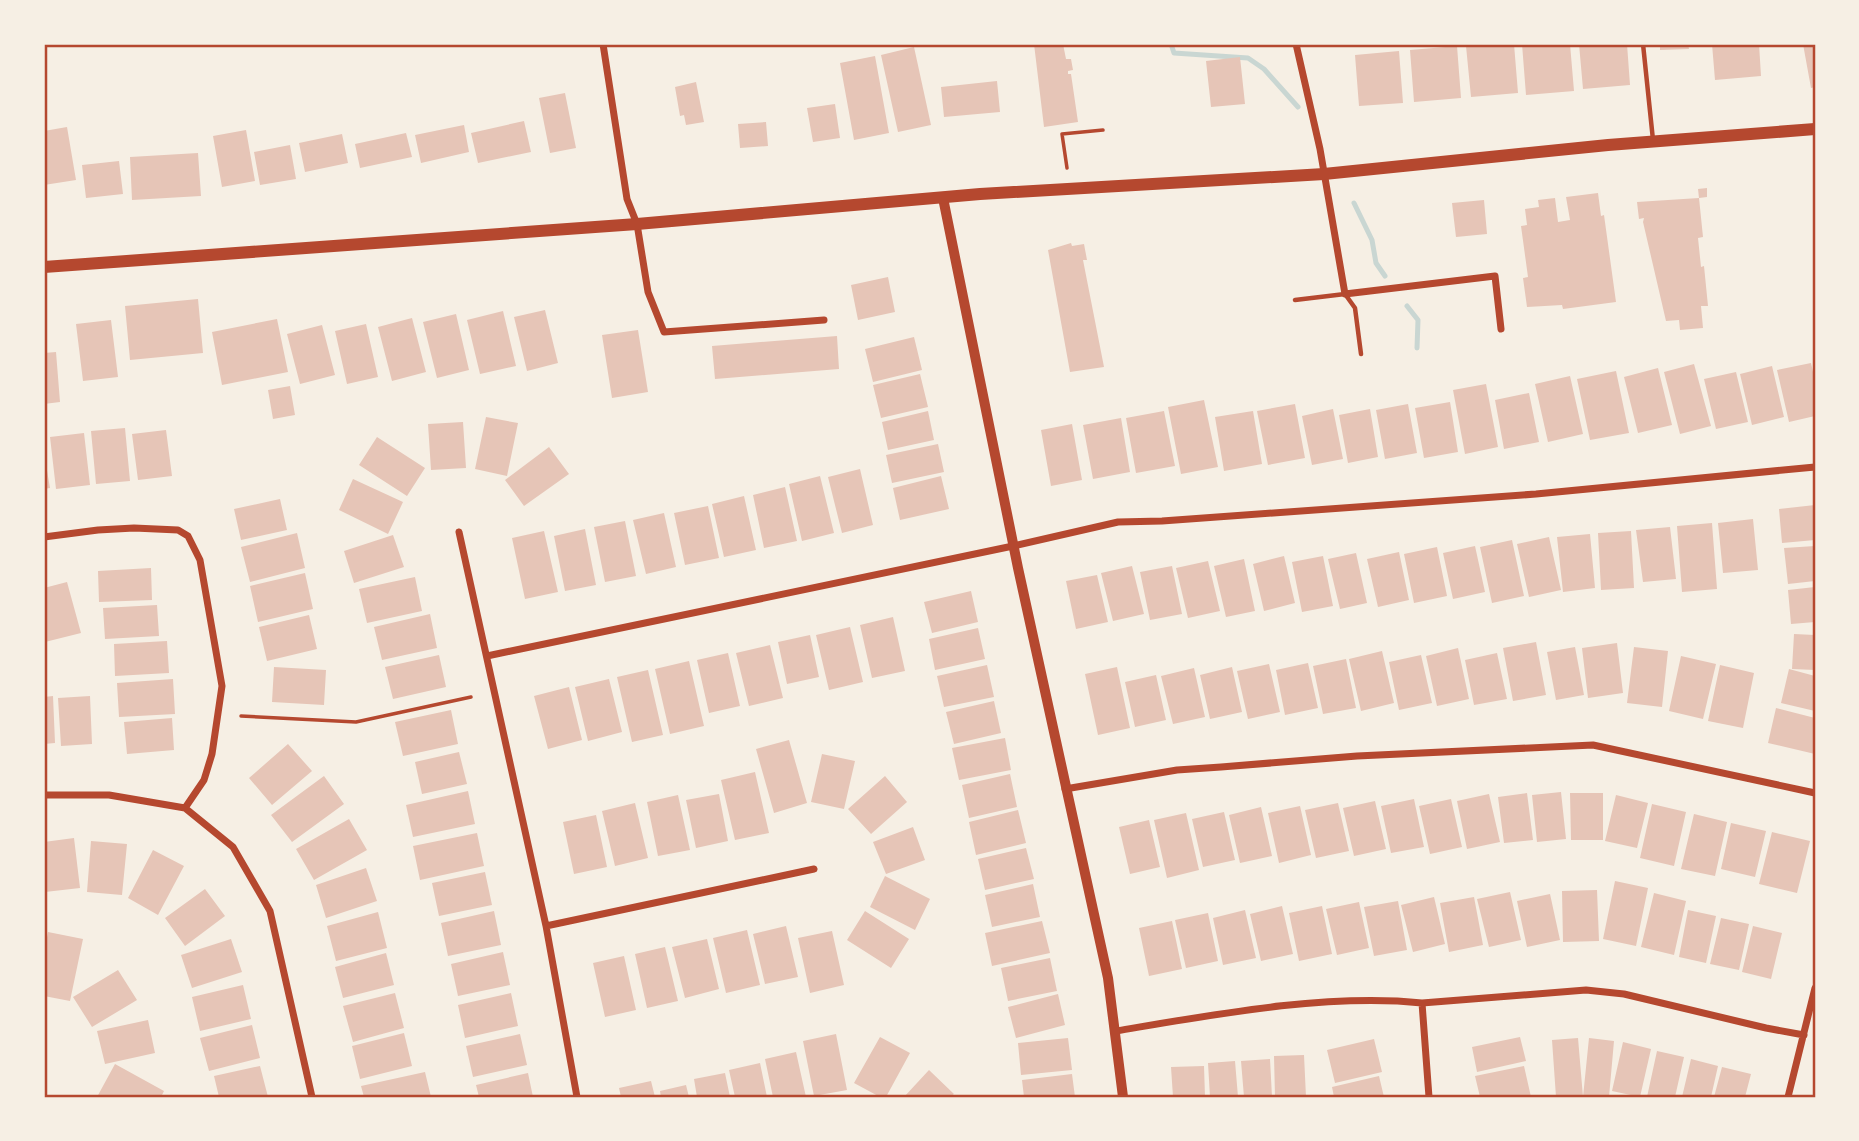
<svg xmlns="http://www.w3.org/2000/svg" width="1859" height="1141" font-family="'Noto Sans',sans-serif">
  <rect width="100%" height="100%" fill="#f6efe4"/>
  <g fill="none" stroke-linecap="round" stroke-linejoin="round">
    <path stroke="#c9d6d2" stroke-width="5" d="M44,44H65
      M1171,44L1174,53L1248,58L1264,69L1298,107
      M1354,203L1372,240L1376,263L1385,276
      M1407,306L1418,320L1417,348"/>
  </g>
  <path fill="#e6c5b7" d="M1034,44H1063L1066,59H1071L1073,70L1068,71V74H1071L1078,122L1044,127Z
    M1488,44H1514L1518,93L1471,97L1466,46Z
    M1522,44H1570L1574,91L1526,95Z
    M1579,44H1627L1630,85L1583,89Z
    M1660,44H1688L1689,49L1660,50Z
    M1712,44H1759L1761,76L1715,80Z
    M1803,44H1815V87L1811,88Z
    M1457,46L1461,98L1414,102L1410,50Z
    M914,47L931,125L898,132L881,55Z
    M1399,51L1403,103L1359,106L1355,55Z
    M875,56L889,133L854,140L840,63Z
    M1240,57L1245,104L1211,107L1206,61Z
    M997,81L1000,112L944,117L941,87Z
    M696,82L704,122L686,125L684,115L680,116L675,87Z
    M565,93L576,148L550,153L539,98Z
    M835,104L840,138L813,142L807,108Z
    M524,121L531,152L478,163L471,133Z
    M766,122L768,146L740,148L738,124Z
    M464,125L469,152L421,163L415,135Z
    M67,127L76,180L44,185V131Z
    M246,130L255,181L222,187L213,136Z
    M406,133L412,157L360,168L355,144Z
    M342,134L348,163L305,172L299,143Z
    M290,145L296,179L260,185L254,152Z
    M198,153L201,196L132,200L130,157Z
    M119,161L123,194L86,198L82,165Z
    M1707,188V197L1699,198L1703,237L1698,238L1701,267L1704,266L1708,306H1701L1703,328L1680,330L1679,320L1666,321L1643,222L1644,218L1639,219L1637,202L1699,198L1698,189Z
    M1598,193L1601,216L1604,215L1616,302L1563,309L1562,305L1527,307L1523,278L1528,277L1521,226L1527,225L1525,209L1539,207L1538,200L1555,198L1558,222L1570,220L1566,197Z
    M1484,200L1487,234L1456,237L1452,203Z
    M1071,243L1072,246L1084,244L1087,260H1083L1104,367L1070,372L1048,250Z
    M888,277L895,312L858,320L851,285Z
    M198,299L203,353L130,360L125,306Z
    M545,310L558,363L527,371L514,317Z
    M503,311L516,366L480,374L467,320Z
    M456,314L469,370L437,378L423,322Z
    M412,318L426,372L392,381L378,327Z
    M277,319L288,372L222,385L212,332Z
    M111,320L118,377L83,381L76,324Z
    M366,324L378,377L347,384L335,331Z
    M322,325L335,375L300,384L287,334Z
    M638,330L648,392L612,398L602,335Z
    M837,336L839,369L715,379L712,346Z
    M914,337L922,370L873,382L865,349Z
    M56,352L60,402L44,404V353Z
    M1811,363L1815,381V416L1789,422L1777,370Z
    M1694,364L1711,426L1680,434L1664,372Z
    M1772,366L1784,417L1752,425L1740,374Z
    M1658,368L1672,425L1638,433L1624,377Z
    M1616,371L1629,433L1590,440L1577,379Z
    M1736,372L1748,422L1716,429L1704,379Z
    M920,374L928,407L881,418L873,385Z
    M1570,376L1583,434L1548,442L1535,384Z
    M1486,384L1498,447L1465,454L1453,390Z
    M290,386L295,415L273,419L268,390Z
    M1529,393L1539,442L1504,449L1495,400Z
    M1204,400L1218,467L1181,474L1168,407Z
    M1450,402L1458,452L1424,458L1415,408Z
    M1295,404L1305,458L1268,465L1257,411Z
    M1408,404L1417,453L1385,459L1376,410Z
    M1333,409L1343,459L1312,465L1302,416Z
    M1370,409L1378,457L1348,463L1339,415Z
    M928,411L934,440L888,450L882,422Z
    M1164,411L1175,466L1136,473L1126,418Z
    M1253,411L1262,464L1224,471L1215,417Z
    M486,417L518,423L507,476L475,469Z
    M1121,418L1130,472L1093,479L1083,425Z
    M463,422L466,468L431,470L428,424Z
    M1072,424L1082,480L1051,486L1041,430Z
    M125,428L130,481L96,484L91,431Z
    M166,430L172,476L138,480L132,434Z
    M84,433L90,485L56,489L50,437Z
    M377,437L425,468L407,496L359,465Z
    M938,444L944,472L892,483L886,455Z
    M549,447L569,474L524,506L505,480Z
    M44,453L50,488L44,489Z
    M860,469L873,525L842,533L828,477Z
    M820,476L834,533L802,541L789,484Z
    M941,476L949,509L900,520L893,488Z
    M353,479L403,502L388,534L339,510Z
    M785,487L797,541L764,548L753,495Z
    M744,496L756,550L724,557L712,504Z
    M280,499L287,530L241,540L234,509Z
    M1815,505V540L1782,543L1779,509Z
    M708,506L719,558L685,565L674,513Z
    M664,513L676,567L646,574L633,520Z
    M1753,519L1758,570L1723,573L1718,523Z
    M625,521L636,576L605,582L594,527Z
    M1712,523L1717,589L1682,592L1677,526Z
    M1670,527L1676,579L1643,582L1636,530Z
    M585,529L596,585L565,591L554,536Z
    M544,531L558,592L525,599L512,538Z
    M1631,531L1634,588L1601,590L1598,533Z
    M297,533L305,568L250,582L241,547Z
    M1590,534L1595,588L1563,592L1557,537Z
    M393,535L404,567L354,583L344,551Z
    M1549,537L1561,590L1529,597L1517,544Z
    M1512,540L1524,596L1492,603L1480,547Z
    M1475,546L1485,592L1453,599L1443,553Z
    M1815,546V581L1788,584L1784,548Z
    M1437,547L1447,596L1414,603L1404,554Z
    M1399,552L1409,600L1378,607L1367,559Z
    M1356,553L1367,603L1340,609L1328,559Z
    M1284,556L1295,603L1264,611L1253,564Z
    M1323,556L1333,606L1302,612L1292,562Z
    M1244,559L1255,611L1226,617L1214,566Z
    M1208,561L1220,611L1188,618L1176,568Z
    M1132,566L1144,614L1113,621L1101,573Z
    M1172,566L1182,614L1150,620L1140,572Z
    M151,568L152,600L99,602L98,571Z
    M305,573L313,609L258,622L250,586Z
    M1097,575L1108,622L1076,629L1066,581Z
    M415,577L422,611L367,623L359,589Z
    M67,582L81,633L45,642L44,588Z
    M1815,587V622L1791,624L1788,590Z
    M971,591L978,622L932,633L924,602Z
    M157,605L159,636L105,639L103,608Z
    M430,614L437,648L382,660L374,627Z
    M309,615L317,649L267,661L259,627Z
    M893,617L905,671L872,678L860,625Z
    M850,627L863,682L829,690L816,635Z
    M978,628L985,659L935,670L929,639Z
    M1794,634L1815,635V670L1792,669Z
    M810,635L819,677L787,684L778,642Z
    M167,641L169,673L115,676L114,644Z
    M1536,642L1546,695L1513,701L1503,648Z
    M1617,643L1623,693L1588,698L1582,648Z
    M770,645L783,698L749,706L736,653Z
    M1575,647L1584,695L1556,700L1547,652Z
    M1634,647L1668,651L1662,707L1627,703Z
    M1458,648L1469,699L1437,706L1426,656Z
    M1382,651L1394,703L1361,711L1349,659Z
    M728,653L740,706L709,713L697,660Z
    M1497,653L1507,699L1474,705L1465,660Z
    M439,655L446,687L393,699L385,667Z
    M1421,655L1432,703L1399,710L1389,662Z
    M1681,656L1716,664L1703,719L1669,711Z
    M1346,659L1356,708L1323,714L1313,666Z
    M689,661L704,726L670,734L655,669Z
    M1308,663L1318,708L1285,715L1276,670Z
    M1269,664L1280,712L1248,719L1237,671Z
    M987,665L994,697L944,707L937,676Z
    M1720,665L1754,673L1743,728L1708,721Z
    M274,667L326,670L324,705L272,702Z
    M1117,667L1130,728L1098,735L1085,674Z
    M1232,667L1242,712L1210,719L1200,675Z
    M1194,668L1205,717L1173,724L1161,676Z
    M1789,669L1815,676V711L1781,703Z
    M648,670L663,735L632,742L617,677Z
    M1156,675L1166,720L1135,727L1125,682Z
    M173,679L175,714L119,717L117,683Z
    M609,679L622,732L588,741L575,687Z
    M569,687L582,740L548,749L534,696Z
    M53,696L55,743L44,744V697Z
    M90,696L92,744L61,746L58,698Z
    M994,701L1001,733L954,744L946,712Z
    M1776,708L1815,718V754L1768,743Z
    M451,710L458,744L403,756L395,722Z
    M172,718L174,750L127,754L124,722Z
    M1005,738L1011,770L959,780L952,748Z
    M789,740L807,803L774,813L756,749Z
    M288,744L312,771L272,805L249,778Z
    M459,752L467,784L422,794L415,762Z
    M822,754L855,761L844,809L811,802Z
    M755,772L769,833L735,840L721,780Z
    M1010,774L1017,807L969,818L962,785Z
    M324,776L344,804L292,842L271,815Z
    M885,776L907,802L871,834L848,809Z
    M468,791L475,824L413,837L406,805Z
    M1561,792L1566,839L1537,842L1532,795Z
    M1527,793L1533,840L1504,843L1498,797Z
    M1570,793H1603V840H1571Z
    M719,794L728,841L696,848L686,800Z
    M1489,794L1500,842L1467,849L1457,801Z
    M678,795L690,850L658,856L647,802Z
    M1616,795L1648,803L1637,848L1605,841Z
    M1414,799L1424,847L1391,853L1381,806Z
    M1451,799L1462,847L1430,854L1419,806Z
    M1375,801L1386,849L1354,856L1343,808Z
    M635,803L648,858L615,866L602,811Z
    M1338,803L1349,851L1316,858L1305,810Z
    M1652,804L1686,812L1674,866L1640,858Z
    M1300,806L1311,855L1279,863L1268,813Z
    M1261,807L1272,856L1240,863L1229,815Z
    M1018,810L1026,843L976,855L969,822Z
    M1224,812L1235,860L1203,867L1192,819Z
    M1186,813L1199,870L1167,878L1154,820Z
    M1694,814L1727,822L1715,876L1681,869Z
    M596,815L607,867L574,874L563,822Z
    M349,819L367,850L314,880L296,849Z
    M1149,820L1160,867L1130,874L1119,827Z
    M1731,823L1766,831L1755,877L1721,869Z
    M913,827L925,860L886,874L873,842Z
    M1772,832L1810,841L1797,893L1759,884Z
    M477,833L484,866L420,880L413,846Z
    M74,838L80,888L45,892L44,842Z
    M91,841L127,844L122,895L87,892Z
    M1026,848L1034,879L985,890L978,859Z
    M153,850L184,866L158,915L128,898Z
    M366,868L377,901L326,918L316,885Z
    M485,872L492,905L439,916L432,883Z
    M885,876L930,899L915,930L870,907Z
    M1615,881L1648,888L1636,946L1603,939Z
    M1033,884L1040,917L992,927L985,895Z
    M205,889L225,916L185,946L165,918Z
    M1597,890L1599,941L1563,942L1562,891Z
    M1510,892L1521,940L1489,947L1477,899Z
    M1654,893L1686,901L1674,955L1641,947Z
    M1550,894L1560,940L1527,947L1517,901Z
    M1434,897L1445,944L1413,952L1401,905Z
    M1474,897L1483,945L1449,952L1440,903Z
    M1398,901L1407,950L1374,956L1364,907Z
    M1359,902L1369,948L1337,955L1326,909Z
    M1282,906L1293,954L1261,961L1250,914Z
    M1322,906L1332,954L1299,961L1289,913Z
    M1245,910L1256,958L1223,965L1213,918Z
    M1688,910L1716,916L1706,963L1679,957Z
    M494,911L501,945L448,956L441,923Z
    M865,911L909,939L891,968L847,940Z
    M378,912L387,948L336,961L327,926Z
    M1208,913L1218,961L1186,968L1175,920Z
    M1721,918L1749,924L1739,970L1710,964Z
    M1042,921L1050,953L992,966L985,933Z
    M1172,921L1182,969L1149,976L1139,928Z
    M786,926L798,977L765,984L753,934Z
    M1753,926L1782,933L1771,979L1742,972Z
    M747,930L760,985L726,993L713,938Z
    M832,931L844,985L810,993L798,938Z
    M48,932L83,939L70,1001L44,996V953Z
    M231,939L242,972L192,988L181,955Z
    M707,939L719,989L685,998L672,947Z
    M665,947L678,1001L647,1008L635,954Z
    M503,952L510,985L458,996L451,964Z
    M386,953L394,985L343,998L335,967Z
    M624,956L636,1010L605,1017L593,963Z
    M1050,958L1057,991L1008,1001L1001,968Z
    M118,970L137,1000L92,1027L73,997Z
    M243,985L251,1019L200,1031L192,997Z
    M395,993L404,1028L353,1042L343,1006Z
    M511,993L518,1026L465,1038L458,1005Z
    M1058,994L1065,1025L1016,1038L1008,1007Z
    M148,1020L155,1053L105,1064L97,1031Z
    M252,1025L260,1058L209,1071L200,1038Z
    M404,1033L412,1066L360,1079L352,1046Z
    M520,1034L527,1065L473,1077L466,1046Z
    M836,1034L847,1090L814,1096L803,1041Z
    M880,1037L910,1053L886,1097H880L854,1083Z
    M1520,1037L1526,1061L1477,1072L1472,1047Z
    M1068,1038L1072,1070L1021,1075L1018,1043Z
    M1578,1038L1583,1097H1556L1552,1040Z
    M1589,1038L1614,1041L1609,1097H1583Z
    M1374,1039L1382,1072L1335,1083L1327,1050Z
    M1623,1042L1651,1049L1640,1097L1612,1091Z
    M1657,1051L1684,1057L1675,1097H1647Z
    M796,1052L806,1097H773L765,1059Z
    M1304,1055L1306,1097H1275L1274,1056Z
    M1270,1059L1272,1097H1244L1241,1061Z
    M1691,1059L1718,1066L1711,1097H1682Z
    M1235,1061L1238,1097H1210L1208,1063Z
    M760,1063L767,1097H735L729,1070Z
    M115,1064L164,1091L161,1097H97Z
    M260,1066L268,1097H219L214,1076Z
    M1204,1066L1205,1097H1173L1171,1067Z
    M1524,1066L1531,1097H1480L1475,1076Z
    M1722,1067L1751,1074L1745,1097H1714Z
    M929,1070L954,1094L950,1097H904Z
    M425,1072L431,1097H364L361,1086Z
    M528,1073L533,1097H479L476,1085Z
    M725,1073L730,1097H697L694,1079Z
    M1072,1074L1075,1097H1024L1022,1080Z
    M1379,1076L1384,1097H1334L1332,1087Z
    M651,1081L655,1097H621L619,1088Z
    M686,1085L689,1097H661L660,1091Z"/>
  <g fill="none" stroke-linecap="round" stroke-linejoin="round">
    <path stroke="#b5482f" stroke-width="3.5" d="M1067,168L1062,134L1103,130
      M241,716L356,722L471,697"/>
    <path stroke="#b5482f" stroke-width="4.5" d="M1643,44L1653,140
      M1295,300L1345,294L1355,308L1361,354"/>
    <path stroke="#b5482f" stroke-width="7" d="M603,44L627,199L637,224L648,292L664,332L824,320
      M1296,44L1320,149L1345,294L1495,276L1501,329
      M459,532L546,926L577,1097
      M44,537L98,530L134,528L178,530L188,536L200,560L222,686L212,754L204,780L185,808
      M487,656L1013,546L1118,522L1162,521L1536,494L1815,467
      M1065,789L1177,770L1221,767L1357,756L1593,745L1815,793
      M44,795H109L185,808L233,847L270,911L312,1097
      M546,926L814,869
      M1422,1003L1429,1097
      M1116,1031C1211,1015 1327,993 1422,1003L1586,990L1624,994L1766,1028L1804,1035
      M1788,1097L1815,988"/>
    <path stroke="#b5482f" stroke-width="10" d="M943,198L1018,568L1108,978L1123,1097"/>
    <path stroke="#b5482f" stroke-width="12" d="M44,267L637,224L980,194L1324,174L1608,145L1815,129"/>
  </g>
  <rect width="1859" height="1141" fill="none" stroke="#f6efe4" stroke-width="91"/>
  <rect x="46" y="46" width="1768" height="1050" fill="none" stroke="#b5482f" stroke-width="2.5"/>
</svg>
